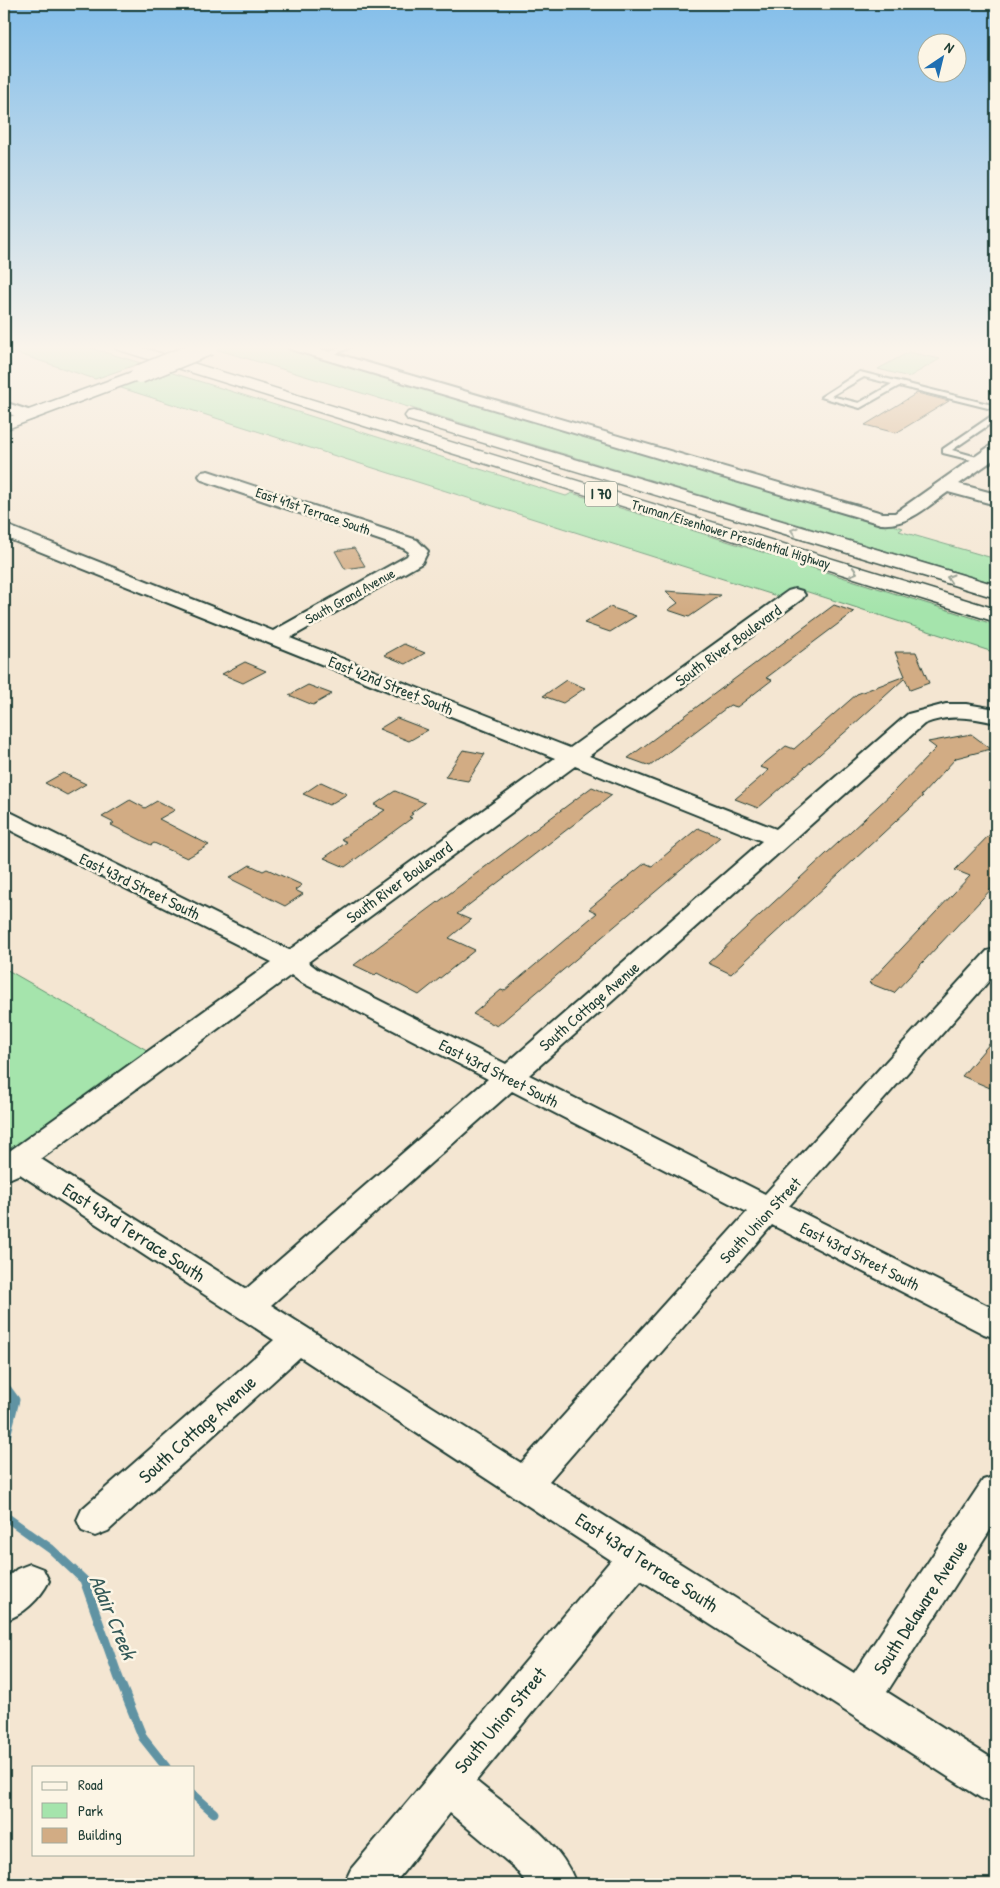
<svg xmlns="http://www.w3.org/2000/svg" width="1000" height="1888" font-family="'Patrick Hand',sans-serif">
  <rect width="100%" height="100%" fill="#f4e6d2"/>
  <filter id="ink" filterUnits="userSpaceOnUse"><feTurbulence type="fractalNoise" baseFrequency=".02" numOctaves="2"/><feDisplacementMap in="SourceGraphic" scale="10" xChannelSelector="R" yChannelSelector="G"/><feConvolveMatrix kernelMatrix="1 2 1 2 8 2 1 2 1" color-interpolation-filters="sRGB"/></filter>
  <g filter="url(#ink)">
    <path fill="#a5e4ac" stroke="#629070" d="M4,346H84L141,363L95,379L4,349Z
      M219,346H282L903,528L899,531L996,559V584L212,348Z
      M909,352L940,359L909,377L878,369Z
      M160,369L566,496L572,493L996,625V653L808,592L792,590L783,598L115,386Z
      M4,968L152,1053L4,1158Z"/>
    <g fill="none" stroke-linecap="round" stroke-linejoin="round">
      <path stroke="#6093a3" stroke-width="9" d="M4,1385L15,1400L4,1445
        M4,1503L6,1517L51,1549L84,1580L118,1676L143,1738L166,1767
        M194,1795L214,1813"/>
    </g>
    <path fill="#d2ac84" stroke="#1f3d34" d="M917,393L949,401L896,433L865,425Z
      M354,548L365,566L345,569L335,551Z
      M666,591L721,595L689,617L668,610L678,603Z
      M834,605L854,612L766,678L772,680L737,707L730,705L650,766L628,758Z
      M610,607L636,616L610,632L584,623Z
      M404,644L425,653L406,664L384,655Z
      M895,652H916L929,683L910,690L905,678L851,727L758,808L735,799L769,770L760,767L786,746L794,749L857,694L905,676Z
      M245,662L266,671L243,683L222,674Z
      M566,680L585,688L563,703L543,696Z
      M308,685L332,694L313,705L289,695Z
      M397,718L428,730L409,741L379,729Z
      M971,734L991,749L956,758L921,796H923L731,974L708,963L891,794L936,748L928,742Z
      M463,750L485,754L468,781L445,777Z
      M63,773L86,784L67,795L45,783Z
      M321,782L347,794L329,805L303,794Z
      M592,787L612,795L457,914L471,920L449,938L475,950L419,995L377,973L375,975L354,965Z
      M395,791L425,803L411,813L413,814L409,817L412,818L345,867L324,858L347,842L341,839L385,810L374,805Z
      M130,800L145,808L157,801L175,810L159,819L209,845L187,858L154,843L151,845L111,825L114,823L102,817Z
      M698,828L720,837L497,1026L473,1014L501,990L504,991L597,913L589,909L612,890L645,863L652,866Z
      M996,828V884L894,993L869,983L970,876L955,870Z
      M250,865L263,871L267,869L302,885L295,890L303,894L285,906L229,878Z
      M996,1036V1080L990,1088L962,1076Z"/>
    <g fill="none" stroke-linecap="round" stroke-linejoin="round">
      <g stroke="#1f3d34" stroke-width="4">
        <path id="lane" d="M344,346H353L329,357L322,355Z
          M860,372L996,406V410L899,386L860,408L821,397ZM864,377L892,384L859,403L831,396Z
          M993,415H996V420L952,450L984,459V463L943,453V449Z"/>
      </g>
      <g stroke="#1f3d34" stroke-width="4">
        <path id="street" d="M287,346H310L882,513H895L990,446L996,445V458L959,484L996,494V505L948,492C927,507 908,526 881,524L290,349Z
          M4,402L34,412L36,415L34,418L28,420L4,412Z
          M208,471L417,540L428,551L422,563L290,638L570,748L788,591L795,589L802,591L805,595L802,599L589,756L776,829L908,714L946,704H966L996,709V723C971,717 948,714 924,724L529,1075L765,1194L987,951L996,949V973L789,1206L996,1310V1338L984,1334L772,1225L549,1481L854,1673L983,1480L996,1476V1521L887,1692L996,1761V1804L981,1798L641,1580L476,1781C511,1810 560,1839 576,1884H527L515,1868L450,1813L394,1884H344L351,1869L611,1560L300,1357L108,1531L95,1536L82,1531L77,1520L82,1509L274,1340L20,1174L4,1181V1155L272,962L4,827V811L12,813L289,950L555,758L4,537V525L11,527L273,631L407,556L409,552L403,548L202,480L199,476L202,472ZM575,766L762,841L506,1064L317,969L308,962ZM291,975L299,981L488,1079L246,1289L41,1159ZM512,1091L747,1212L521,1463L271,1305Z
          M30,1564L43,1569L49,1581C40,1599 23,1615 4,1621V1580L17,1569Z"/>
      </g>
      <g stroke="#1f3d34" stroke-width="3">
        <path id="secondary" d="M140,369L146,371L148,374L146,377L4,430V419Z"/>
      </g>
      <g stroke="#1f3d34" stroke-width="3">
        <path id="highway" d="M114,346H137L996,609V622L116,349Z
          M414,411L996,585V598L408,420L405,416L408,412Z"/>
      </g>
      <use href="#lane" fill="#fcf5e5" fill-rule="evenodd"/>
      <use href="#street" fill="#fcf5e5" fill-rule="evenodd"/>
      <use href="#secondary" fill="#fcf5e5" fill-rule="evenodd"/>
      <use href="#highway" fill="#fcf5e5" fill-rule="evenodd"/>
      <g stroke="#1f3d34" stroke-width="21" stroke-linecap="butt">
        <path id="secondary-bridge" d="M140,374L209,346"/>
      </g>
      <use href="#secondary-bridge" stroke="#fcf5e5" stroke-width="18"/>
    </g>
    <defs><path id="oneway-chevron" d="M-2-3.5L2.5 0L-2 3.5" fill="none" stroke-width="1.6" stroke-linecap="round" stroke-linejoin="round" transform="scale(1.25)"/></defs>
    <g stroke="#8e998c">
      <use href="#oneway-chevron" transform="translate(794 531) rotate(-163)"/>
      <use href="#oneway-chevron" transform="translate(854 572) rotate(17)"/>
      <use href="#oneway-chevron" transform="translate(950 578) rotate(-163)"/>
    </g>
  </g>
  <linearGradient id="sky" x2="0" y2="1"><stop stop-color="#83beea"/><stop offset="0.57" stop-color="#faf4eb"/><stop offset="1" stop-color="#faf4eb" stop-opacity="0"/></linearGradient>
  <rect width="1000" height="610" fill="url(#sky)"/>
  <g text-anchor="middle" stroke-width="5" stroke-linejoin="round" paint-order="stroke">
    <g font-size="14" fill="#1f3d34" stroke="#fcf5e5">
      <text transform="translate(313 511) rotate(19)" y="5">East 41st Terrace South</text>
      <text transform="translate(731 534) rotate(17)" y="5">Truman/Eisenhower Presidential Highway</text>
      <text transform="translate(350 596) rotate(-29)" y="5">South Grand Avenue</text>
    </g>
    <rect fill="#fcf5e5" stroke="#617469" stroke-width="1" x="585" y="481.5" width="32" height="25" rx="4"/>
    <g font-size="15" font-weight="bold" fill="#1f3d34">
      <text x="601" y="499">I 70</text>
    </g>
    <g font-size="16" fill="#1f3d34" stroke="#fcf5e5">
      <text transform="translate(728 645) rotate(-36)" y="6">South River Boulevard</text>
      <text transform="translate(391 685) rotate(22)" y="6">East 42nd Street South</text>
      <text transform="translate(399 882) rotate(-36)" y="6">South River Boulevard</text>
      <text transform="translate(140 886) rotate(26)" y="6">East 43rd Street South</text>
      <text transform="translate(589 1006) rotate(-41)" y="6">South Cottage Avenue</text>
      <text transform="translate(499 1073) rotate(27)" y="6">East 43rd Street South</text>
      <text transform="translate(760 1220) rotate(-47)" y="6">South Union Street</text>
      <text transform="translate(860 1256) rotate(27)" y="6">East 43rd Street South</text>
    </g>
    <g font-size="19" fill="#1f3d34" stroke="#fcf5e5">
      <text transform="translate(134 1232) rotate(33)" y="7">East 43rd Terrace South</text>
      <text transform="translate(197 1429) rotate(-42)" y="7">South Cottage Avenue</text>
      <text transform="translate(647 1562) rotate(33)" y="7">East 43rd Terrace South</text>
      <text transform="translate(920 1607) rotate(-57)" y="7">South Delaware Avenue</text>
      <text transform="translate(500 1720) rotate(-50)" y="7">South Union Street</text>
    </g>
    <g font-size="21" font-style="italic" fill="#355a59" stroke="#fcf5e5">
      <text transform="translate(113 1617) rotate(67)" y="7">Adair Creek</text>
    </g>
  </g>
  <rect width="1000" height="1888" fill="none" stroke="#fcf5e5" stroke-width="20"/>
  <rect x="10" y="10" width="980" height="1868" fill="none" stroke="#1f3d34" stroke-width="2" filter="url(#ink)"/>
  <rect x="32" y="1766" width="162" height="90" fill="#fcf5e5" stroke="#a4ab9e"/>
  <rect x="42" y="1782" width="25" height="8" fill="#fcf5e5" stroke="#a4ab9e"/>
  <text x="78" y="1790" font-size="15" fill="#1f3d34">Road</text>
  <rect x="42" y="1803" width="25" height="15" fill="#a5e4ac" stroke="#a4ab9e"/>
  <text x="78" y="1816" font-size="15" fill="#1f3d34">Park</text>
  <rect x="42" y="1828" width="25" height="15" fill="#d2ac84" stroke="#a4ab9e"/>
  <text x="78" y="1840" font-size="15" fill="#1f3d34">Building</text>
  <g transform="translate(942 58) rotate(35)"><circle r="24" fill="#fcf5e5" stroke="#a4ab9e"/>
  <path d="M0-4L9 19L0 12L-9 19Z" fill="#1f6fb2"/>
  <text y="-8" font-size="14" font-weight="bold" text-anchor="middle" fill="#1f3d34">N</text>
  </g>
</svg>
